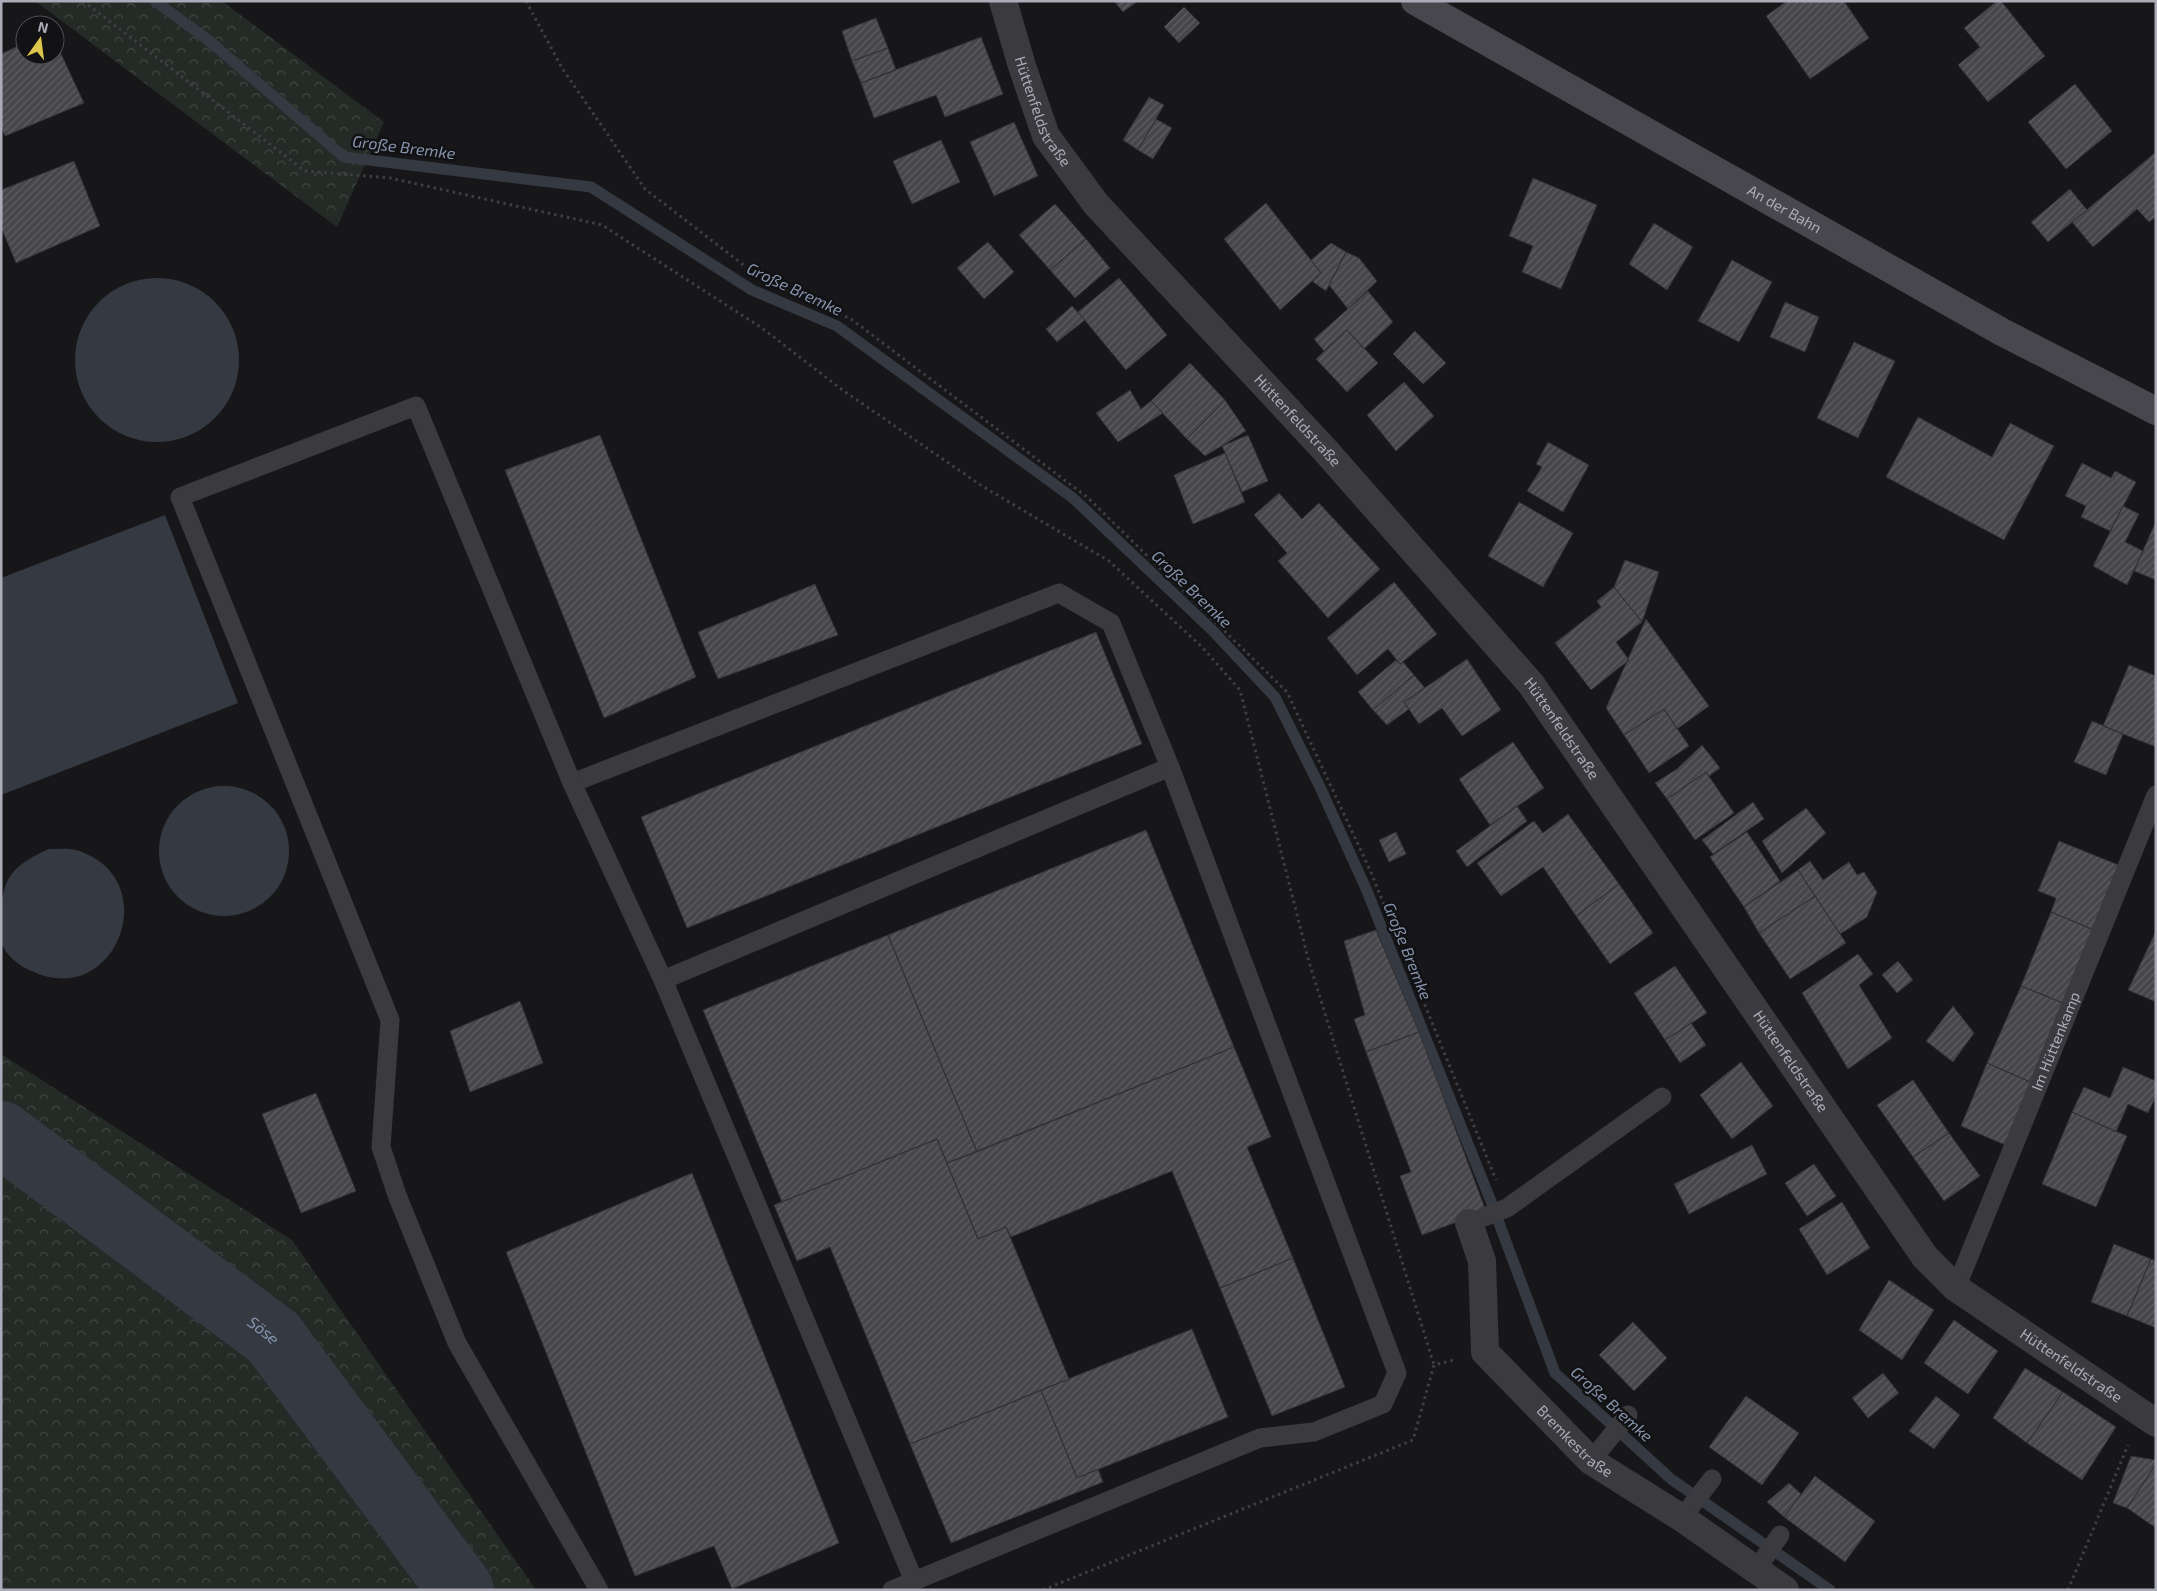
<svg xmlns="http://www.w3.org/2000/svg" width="2157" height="1591" font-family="'Exo 2',sans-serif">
  <defs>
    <pattern id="forest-crowns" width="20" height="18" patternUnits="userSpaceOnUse" patternTransform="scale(1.25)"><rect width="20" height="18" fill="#242a26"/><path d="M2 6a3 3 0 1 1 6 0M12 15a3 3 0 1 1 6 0" fill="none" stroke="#414643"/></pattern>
    <pattern id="building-hatch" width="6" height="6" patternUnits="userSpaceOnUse" patternTransform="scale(1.25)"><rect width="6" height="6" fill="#47474b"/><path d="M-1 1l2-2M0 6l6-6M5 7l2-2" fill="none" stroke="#5f5f63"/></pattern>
  </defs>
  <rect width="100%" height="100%" fill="#171719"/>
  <path fill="url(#forest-crowns)" d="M35,1H222L384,122L337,227Z
    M1,1054L292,1240L536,1590H1Z"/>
  <path fill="#343942" d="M75 360a82 82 0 1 1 164 0a82 82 0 1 1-164 0Z
    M165,515L238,703L1,795V578Z
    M159 851a65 65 0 1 1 130 0a65 65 0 1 1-130 0Z
    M49,849C58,849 68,848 76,850C166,877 117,1009 34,972C20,967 6,956 1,942C1,888 0,870 49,849Z"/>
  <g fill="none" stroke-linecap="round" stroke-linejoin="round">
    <path stroke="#343942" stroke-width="11" d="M155,1L207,39L344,157L591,187L752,290L837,326L1073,498L1212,630L1275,697L1320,787L1367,891L1490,1199L1555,1373L1671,1479L1830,1590"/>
    <path stroke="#343942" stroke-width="66" id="s1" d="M1,1134L273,1337L461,1590"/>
  </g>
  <path fill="url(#building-hatch)" stroke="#323134" d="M1114,1H1138L1123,12Z
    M1787,1H1844L1869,38L1810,79L1766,16Z
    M1997,1H2001L2045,56L1988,102L1958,65L1980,47L1964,28Z
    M1184,7L1200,23L1179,43L1164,27Z
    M876,18L888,48L852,61L842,31Z
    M981,37L1003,94L945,117L936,95L874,118L861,83Z
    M55,41L84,103L5,136L1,127V54L25,43V55H55Z
    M888,48L896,70L861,83L852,61Z
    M2075,84L2112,131L2066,169L2028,122Z
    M1149,97L1164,105L1138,150L1123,140Z
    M1156,119L1172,128L1153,159L1138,150Z
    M1014,122L1038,176L994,196L970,142Z
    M941,140L960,182L912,204L893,161Z
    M2156,152V217L2149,222L2137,209L2093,247L2072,222Z
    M74,161L100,226L16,263L1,227V190Z
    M1533,178L1597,205L1561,289L1522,272L1533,246L1509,236Z
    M2070,189L2087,210L2048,242L2031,222Z
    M1266,203L1321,273L1280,310L1224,239Z
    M1055,204L1086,239L1050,270L1019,235Z
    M1654,223L1693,247L1667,290L1629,264Z
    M1086,239L1110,268L1075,298L1050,270Z
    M988,242L1014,272L984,299L957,268Z
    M1331,243L1346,252L1326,291L1312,281L1321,273L1311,260Z
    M1346,252L1359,258L1377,281L1348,309L1329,285Z
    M1732,260L1772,282L1739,342L1698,321Z
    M1119,278L1167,335L1126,370L1078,312Z
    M1368,291L1393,322L1364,349L1347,330L1324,351L1314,339Z
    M1785,302L1819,317L1805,352L1770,337Z
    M1072,306L1085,320L1057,342L1046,329Z
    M1347,330L1378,363L1347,392L1316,359Z
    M1415,331L1446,363L1423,384L1393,354Z
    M1854,342L1895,361L1858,438L1817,418Z
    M1190,363L1225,400L1187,439L1151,401Z
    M1404,382L1434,416L1396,451L1367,415Z
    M1130,390L1141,409L1151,401L1163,413L1118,442L1096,413Z
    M1225,400L1246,431L1205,456L1187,439Z
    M1918,417L1992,457L2010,423L2054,446L2004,540L1886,477Z
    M600,435L696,677L604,718L505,470Z
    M1248,435L1268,481L1242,492L1222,446Z
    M1548,442L1589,465L1563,512L1527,491L1542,467L1536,464Z
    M1225,453L1245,502L1193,524L1174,475Z
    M2082,463L2111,478L2115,471L2136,482L2110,531L2081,517L2086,506L2065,496Z
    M1279,493L1302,519L1319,503L1380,569L1328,618L1278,561L1287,553L1254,515Z
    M1519,502L1573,533L1543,587L1488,556Z
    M2123,506L2139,514L2125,542L2143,551L2127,585L2093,566Z
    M2156,521V580L2134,571Z
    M1625,560L1659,572L1642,622L1614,587Z
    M1394,582L1437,634L1400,664L1388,649L1357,675L1327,638Z
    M815,584L838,635L718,679L698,632Z
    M1614,587L1642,622L1616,642L1629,660L1591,690L1555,643L1601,607L1597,601Z
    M1646,619L1709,706L1677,729L1664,709L1624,735L1606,708Z
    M1096,632L1142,744L687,928L641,817Z
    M1467,659L1501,710L1462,736L1442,708L1419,724L1404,702Z
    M1396,660L1400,664L1403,662L1414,675L1373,710L1358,692Z
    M2129,665L2156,676V747L2103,726Z
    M1414,675L1425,688L1404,702L1409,709L1387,725L1373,710Z
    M1664,709L1689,746L1649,773L1624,735Z
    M2092,721L2123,734L2106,775L2074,762Z
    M1513,742L1544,788L1490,825L1459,779Z
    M1702,745L1720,768L1709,776L1706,772L1667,799L1655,783L1677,769Z
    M1706,772L1734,813L1695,840L1667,799Z
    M1753,802L1764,819L1713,854L1702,840Z
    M1517,806L1527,821L1467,867L1456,851Z
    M1806,808L1826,833L1782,873L1762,841Z
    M1568,814L1619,884L1576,916L1543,867L1501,896L1477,863L1534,821L1543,833Z
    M1146,830L1234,1047L977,1152L888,935Z
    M1396,832L1406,854L1389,862L1379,840Z
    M1747,832L1780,881L1744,907L1710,857Z
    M2059,841L2121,866L2094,930L2051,912L2056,898L2038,891Z
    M1810,861L1823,880L1849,862L1857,875L1864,872L1877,892L1867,917L1840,934L1798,870Z
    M1798,870L1815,896L1759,933L1744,907Z
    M1619,884L1653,933L1610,964L1576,916Z
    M1815,896L1846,943L1790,979L1759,933Z
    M2051,912L2094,930L2063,1003L2021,986Z
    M1376,930L1419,1032L1366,1052L1354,1019L1365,1015L1344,941Z
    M2156,931V1002L2128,990Z
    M888,935L977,1152L947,1163L937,1139L782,1202L703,1010Z
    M1858,954L1873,974L1859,985L1892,1038L1848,1069L1802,993Z
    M1898,961L1913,980L1897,993L1882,975Z
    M1675,966L1707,1013L1665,1040L1634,993Z
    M2021,986L2063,1003L2037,1085L1987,1063Z
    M520,1001L543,1063L470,1092L450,1031Z
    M1953,1006L1974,1033L1953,1062L1926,1041Z
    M1691,1023L1706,1045L1680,1063L1665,1040Z
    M1419,1032L1486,1211L1422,1235L1400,1176L1411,1172L1366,1052Z
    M1234,1047L1271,1137L1247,1147L1293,1258L1220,1288L1172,1171L1011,1237L1006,1227L978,1239L947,1163Z
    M1741,1062L1773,1106L1732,1139L1700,1095Z
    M1987,1063L2037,1085L2010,1147L1961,1126Z
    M2123,1067L2156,1081V1096L2148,1113L2128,1104L2116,1132L2072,1112L2084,1087L2110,1098Z
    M1913,1080L1949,1133L1913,1157L1877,1105Z
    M316,1093L356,1191L301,1213L262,1114Z
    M2072,1112L2127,1136L2096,1207L2042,1184Z
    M1949,1133L1980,1176L1944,1201L1913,1157Z
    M937,1139L978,1239L1006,1227L1069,1379L910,1444L830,1247L797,1261L774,1205Z
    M1752,1145L1767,1174L1689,1214L1674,1184Z
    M1814,1164L1836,1196L1807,1216L1785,1183Z
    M692,1173L839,1543L732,1589L714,1546L635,1576L506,1252Z
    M1842,1202L1870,1248L1827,1275L1799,1229Z
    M2114,1244L2151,1259L2127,1316L2091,1302Z
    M1293,1258L1345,1387L1272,1416L1220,1288Z
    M2151,1259L2156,1261V1328L2127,1316Z
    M1889,1280L1934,1310L1902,1360L1859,1330Z
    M1954,1320L1998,1351L1968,1394L1924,1363Z
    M1633,1322L1667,1358L1634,1391L1599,1355Z
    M1192,1329L1228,1417L1077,1478L1041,1390Z
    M2025,1368L2063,1392L2027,1443L1993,1418Z
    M1883,1373L1899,1393L1868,1418L1852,1398Z
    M1041,1390L1077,1478L1098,1469L1103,1482L951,1543L910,1444Z
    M2063,1392L2116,1427L2082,1480L2027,1443Z
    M1746,1396L1799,1433L1762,1485L1709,1447Z
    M1936,1396L1960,1415L1934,1449L1909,1431Z
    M2131,1456L2156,1460V1464L2127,1508L2113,1503Z
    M2156,1464V1528L2127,1508Z
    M1815,1476L1875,1521L1845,1562L1784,1517Z
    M1789,1483L1801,1494L1784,1517L1767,1502Z"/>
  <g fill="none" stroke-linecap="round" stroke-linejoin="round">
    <path stroke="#3f3f44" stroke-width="3" stroke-dasharray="2.5 4" stroke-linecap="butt" d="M83,1L305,171L390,178L602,225L762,328L841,389L982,486L1109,561L1202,647L1240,690L1309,962L1434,1365
      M526,1L562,68L645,189L763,280L851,319L1087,497L1287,692L1370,870L1496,1180
      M1043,1590L1413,1440L1434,1365L1454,1360
      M2068,1590L2128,1445"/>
    <g stroke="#3b3b3f" stroke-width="19">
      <path d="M572,783L1059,593L1111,623L1170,767L663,980"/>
      <path d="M1469,1223L1507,1208L1662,1097"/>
      <path id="s2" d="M1956,1288L2156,795"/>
      <path d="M1591,1461L1628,1415"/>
      <path d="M1682,1518L1712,1479"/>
      <path d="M1756,1570L1780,1535"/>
      <path d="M914,1581L1260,1438L1314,1432L1383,1404L1397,1373L1170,767"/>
      <path d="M599,1590L457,1343L397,1195L381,1147L390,1020L180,497L416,406L572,783L663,980L914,1581L892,1590"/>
    </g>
    <g stroke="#3b3b3f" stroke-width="28">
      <path id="s3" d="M1003,1L1022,66L1046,136L1096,204L1325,450L1531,684L1925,1257L1956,1288L2156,1423"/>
      <path id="s4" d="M1469,1223L1482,1261L1485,1352L1591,1461L1682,1518L1785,1590"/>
    </g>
    <path stroke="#47474d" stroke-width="28" id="s5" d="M1415,1L2002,332L2156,411"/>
  </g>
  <g text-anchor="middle" stroke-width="5" stroke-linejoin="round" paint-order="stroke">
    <g font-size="15" fill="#abacb7" stroke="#121214">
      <text dy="5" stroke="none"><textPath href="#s3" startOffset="118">Hüttenfeldstraße</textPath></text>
      <text dy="5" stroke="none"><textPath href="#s5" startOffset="424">An der Bahn</textPath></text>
      <text dy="5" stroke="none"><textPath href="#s3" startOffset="522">Hüttenfeldstraße</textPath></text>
      <text dy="5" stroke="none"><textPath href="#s3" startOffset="928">Hüttenfeldstraße</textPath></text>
      <text dy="5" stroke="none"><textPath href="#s2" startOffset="266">Im Hüttenkamp</textPath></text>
      <text dy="5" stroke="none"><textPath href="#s3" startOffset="1332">Hüttenfeldstraße</textPath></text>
      <text dy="5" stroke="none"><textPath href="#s3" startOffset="1752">Hüttenfeldstraße</textPath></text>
      <text dy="5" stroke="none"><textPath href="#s4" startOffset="258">Bremkestraße</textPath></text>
    </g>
    <g font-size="16" font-style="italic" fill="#8694ae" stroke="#121214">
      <text transform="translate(404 147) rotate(7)" y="6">Große Bremke</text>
      <text transform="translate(795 289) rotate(25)" y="6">Große Bremke</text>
      <text transform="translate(1192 589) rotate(44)" y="6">Große Bremke</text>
      <text transform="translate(1408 951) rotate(68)" y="6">Große Bremke</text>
      <text dy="6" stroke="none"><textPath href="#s1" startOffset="328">Söse</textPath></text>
      <text transform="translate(1612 1404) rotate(42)" y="6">Große Bremke</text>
    </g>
  </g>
  <rect width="2157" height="1591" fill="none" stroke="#abacb7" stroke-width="5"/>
  <g transform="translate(40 40) rotate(14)"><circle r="24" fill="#121214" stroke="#4f5055"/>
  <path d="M0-4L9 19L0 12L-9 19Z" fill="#dcc64c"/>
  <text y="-8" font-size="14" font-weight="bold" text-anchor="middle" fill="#abacb7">N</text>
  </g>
</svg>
